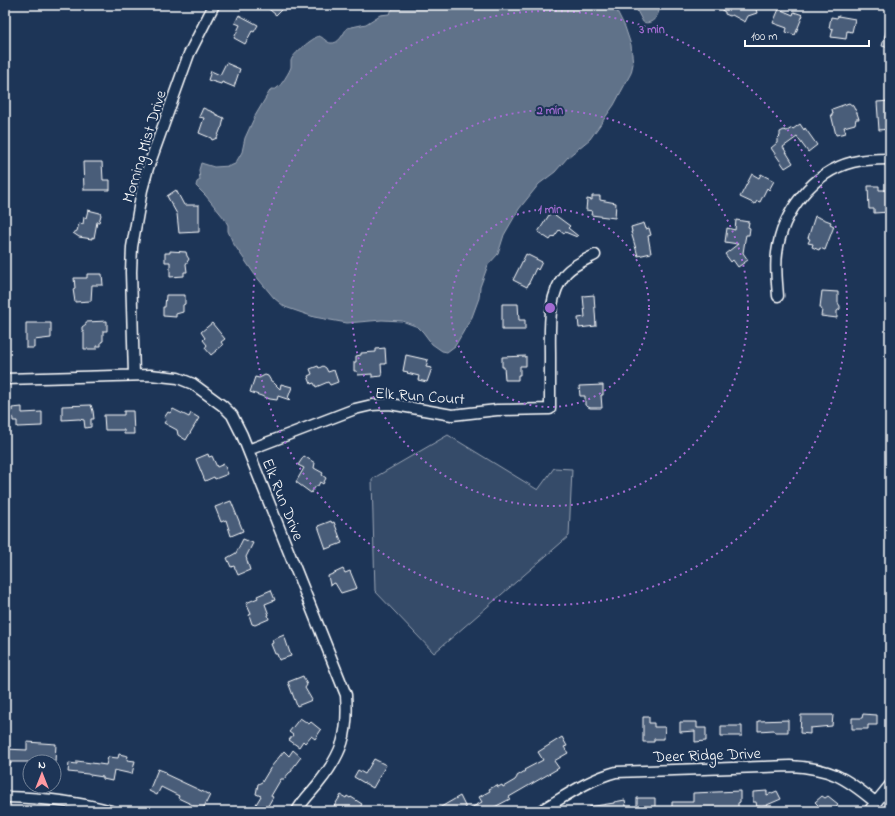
<svg xmlns="http://www.w3.org/2000/svg" width="895" height="816" font-family="'Indie Flower',sans-serif">
  <rect width="100%" height="100%" fill="#1d3557"/>
  <filter id="ink" filterUnits="userSpaceOnUse"><feTurbulence type="fractalNoise" baseFrequency=".025" numOctaves="2"/><feDisplacementMap in="SourceGraphic" scale="8" xChannelSelector="R" yChannelSelector="G"/><feConvolveMatrix kernelMatrix="1 2 1 2 8 2 1 2 1" color-interpolation-filters="sRGB"/></filter>
  <g filter="url(#ink)">
    <path fill="#364b69" stroke="#9aa5b4" d="M448,435L538,490L554,468L572,469L569,536L434,653L375,591L372,479Z"/>
    <path fill="#617289" stroke="#a0aab8" d="M396,5H614L625,27L631,45L633,64L631,73L614,105L590,139L568,157L555,172L539,184L519,209L504,235L498,254L488,265L480,287L479,298L472,317L455,346L447,352L442,351L432,344L423,332L418,327L402,321L382,320L347,323L314,317L285,307L274,298L255,275L233,243L228,231V225L224,218L206,196L196,186L197,182L200,180L199,170L201,163L214,167L230,166L235,164L242,152L245,138L255,116L271,89C274,89 275,90 277,88C281,86 290,71 291,67C291,65 291,63 291,61C292,54 313,38 319,36C323,37 327,43 331,43C339,44 343,34 347,28L366,24L380,15L389,14Z
      M634,5H659C661,14 652,26 643,22Z"/>
    <path fill="#4a5d79" stroke="#fff" d="M264,5H286L276,15Z
      M713,5H755L757,13L748,16L745,22L732,15L730,16L725,14V12Z
      M779,9L793,15L794,12L803,15L795,35L786,32L787,28L773,23Z
      M239,15L258,25L254,32L252,31L245,44L234,38L240,25L235,23Z
      M838,16L855,19L852,32L847,31L846,39L831,37L833,29L829,28L831,17L837,18Z
      M888,25L890,26V48L882,46Z
      M226,63L240,69L234,87L222,82L221,84L208,80L211,71L220,75Z
      M890,101V116H888L889,129L879,130L877,102Z
      M849,103L853,106L855,110H856L859,119H856L855,124L844,127L846,133L836,135L831,114H833L832,109Z
      M203,108L215,113V114L224,118L222,127L221,128L217,138L212,140L211,138L199,133L204,118L199,117Z
      M800,124L804,130L805,128L817,145L808,152L797,137L783,147L793,163L785,168L771,148L777,143V139L780,136V132L784,130L787,131L792,128L793,129Z
      M83,162H102L103,180H110V190H84Z
      M752,174L759,178L761,174L774,181L769,190L767,188L760,202L757,201L755,204L740,197Z
      M868,186H879V190H890V212L874,213V209H869Z
      M176,190L184,205H199V232L179,233L177,214L167,196Z
      M592,196H600V200L616,203L615,218L591,215L592,211L586,210L587,199L592,200Z
      M88,210L100,213L101,215L99,222H97L94,238L92,237V239L79,237L73,233L77,231L79,223L83,224L84,217L86,218Z
      M551,212L570,226L568,228L578,236L577,237L565,232L564,234L559,230L554,237L553,236L550,240L538,232Z
      M815,216L831,222L830,224L834,226L825,250L820,248L819,250L812,247L813,244L808,243L810,239L808,238Z
      M736,220L749,222L748,227L750,228L749,235H746L745,240L743,253L748,260L738,267L733,260L731,262L725,254L738,244L725,242L727,228L735,230Z
      M644,223L646,229L649,228L651,235L648,236L651,253L638,256L631,232H632L631,227Z
      M170,251L186,252L187,256L189,259L186,264L187,272H184V276L170,277V262H165V253H170Z
      M526,254L542,262L538,270L536,268L527,287L513,280Z
      M87,274H102L103,285H92L91,301L75,302L73,289L75,288L74,278H87Z
      M822,291L838,292V303L840,306V309L837,311V318L821,316L822,310L820,307Z
      M166,295H185V304L183,305V312L176,314V317L163,316V307H165Z
      M594,295L596,326L579,328L578,318L585,317L583,296Z
      M502,304H518L519,320H525V330H502Z
      M107,321V331H103V341L101,342V346H97V349H84V333L82,330V327L86,324V322Z
      M26,323H51V338L34,340V348H26Z
      M212,323L225,339L221,342L223,345L211,355L205,348L207,345L203,340L205,338L201,332Z
      M385,348L386,364H381L382,376L372,377V374L358,375L357,371H354V362H356V356L361,355V353L376,352V349Z
      M406,355L428,360L426,367L432,368L427,382L418,380L419,376L407,373L408,372L403,371Z
      M526,356V366H520V375H518V380H505L504,367H502V357Z
      M318,366L319,368L323,366L326,368L328,372L334,370L338,382L330,385L328,382L316,387L314,383L311,384L308,376L312,374L310,369Z
      M265,375L268,376L271,381L273,382L280,389L281,384L292,387L288,398L290,400L278,396L277,400L270,399L250,392L255,377L259,378Z
      M603,385V395H601L602,408H590L585,405V396H580L579,386Z
      M91,405L93,411L94,419H91V427L85,428L84,420L79,419L62,420V406Z
      M22,407V413L42,412V426L17,427V421H13L12,408Z
      M173,409L189,417L191,413L199,418L186,440L178,435L177,430L164,423L166,420L164,418L168,412L170,413Z
      M124,411H133L134,434H124V430H105L104,415H124Z
      M208,454L209,457L212,456L217,467L224,464L228,474L215,479L214,477L205,481L196,459Z
      M304,456L315,463L314,468L323,473L322,475L326,478L323,484L320,482L318,486H316L311,493L296,482L304,468L298,465Z
      M231,501L243,531L231,536L226,520L221,522L215,507Z
      M331,521L332,523L334,522L342,543L326,549L318,526Z
      M243,539L253,543L246,557L250,570L238,575L234,566L231,567L227,558L236,553Z
      M343,569L345,573L350,571L357,588L341,593L335,583L330,585L328,576Z
      M271,590L275,600L265,604L269,615H268L269,619L255,625L252,624L249,615L251,614L246,603L258,598L257,596Z
      M284,635L291,656L279,660L277,654H275L271,644L273,643L272,640Z
      M303,676L307,685L305,688L312,700L297,706L288,682Z
      M863,714L877,715V725H868V729H852V718H862Z
      M801,715H833L832,726L810,728V734L800,733Z
      M643,717H649V723H654V727H665L664,739H654V742H643Z
      M300,718L309,724L311,722L321,730L315,739L311,736L305,743L303,741L299,747L289,740L293,735L289,732Z
      M788,720V732H775L774,730L758,731V721Z
      M680,722H697V728H706V741L695,742V731L680,732Z
      M721,726H742V736H721Z
      M562,737L567,746L564,747L568,753L554,761L559,768L509,797L510,799L487,811H434L460,796L467,810L482,802L479,797L490,791L489,789L497,785L498,787L502,785L503,787L515,780L517,777V776L525,771L524,770L543,760L538,752Z
      M27,742L56,744L55,762H11V764L5,763V749L27,750Z
      M293,750L301,757L292,769V771L289,773L284,779H281L271,796L273,797L265,811H252L261,796L256,794L258,784L262,782L271,767L284,751L289,756Z
      M119,754L128,756L127,760L135,761L132,774L114,770L112,781L103,779V777L90,775L88,774L68,772L69,763L77,764V761L106,765L108,757L118,758Z
      M374,759L386,765L373,788L354,777L358,770L365,774Z
      M158,769L166,772L165,774L210,795L202,811H190L193,805L178,798L179,796L161,787L157,795L149,791Z
      M740,791V802L738,803V809L704,810V811H672V802H693V793Z
      M767,791V795L777,791L781,799L767,805V806L757,807L756,802H753V792Z
      M341,795L346,798L347,796L350,798L351,797L362,804L358,811H337L333,808Z
      M822,796L825,798L828,796L838,804L832,811H813L818,805L815,802Z
      M637,798H655V811H637Z
      M625,800L627,811H590L589,807L614,803V802Z"/>
    <g fill="none" stroke-linecap="round" stroke-linejoin="round">
      <g stroke="#fff" stroke-width="13">
        <path id="minor" d="M778,296C777,282 775,267 777,253C782,212 813,172 853,162C865,159 878,159 890,159
          M134,375L131,272L132,247L142,190L148,168L189,54L214,5
          M5,379L150,375L178,378L193,384L223,406L232,415L242,435L346,695C349,734 342,754 318,784C311,793 302,801 297,811
          M248,450L355,409L372,405L390,404L452,415L497,410L550,409C550,392 550,374 550,357C550,329 547,296 566,273C573,265 585,260 595,255
          M5,797C41,798 77,801 111,811
          M540,811C564,797 589,779 616,772L790,766C830,768 845,777 875,802
          M869,811L890,785"/>
      </g>
      <use href="#minor" stroke="#1d3557" stroke-width="10"/>
    </g>
  </g>
  <g fill="none" stroke="#a36bd2" stroke-width="2" stroke-dasharray="2 4">
    <circle cx="550" cy="308" r="99"/>
    <circle cx="550" cy="308" r="198"/>
    <circle cx="550" cy="308" r="297"/>
  </g>
  <g text-anchor="middle" stroke-width="4" stroke-linejoin="round" paint-order="stroke">
    <g font-size="16" fill="#fff" stroke="#1d3557">
      <text transform="translate(143 146) rotate(-73)" y="6">Morning Mist Drive</text>
      <text transform="translate(420 395) rotate(4)" y="6">Elk Run Court</text>
      <text transform="translate(284 499) rotate(68)" y="6">Elk Run Drive</text>
      <text transform="translate(707 754) rotate(-2)" y="6">Deer Ridge Drive</text>
    </g>
  </g>
  <circle cx="550" cy="308" r="6" fill="#a36bd2" stroke="#1d3557" stroke-width="2"/>
  <g font-size="12" text-anchor="middle" font-weight="bold" fill="#a36bd2" stroke="#1d3557" stroke-width="4" stroke-linejoin="round" paint-order="stroke">
    <text x="652" y="33">3 min</text>
    <text x="550" y="114">2 min</text>
    <text x="550" y="213">1 min</text>
  </g>
  <rect width="895" height="816" fill="none" stroke="#1d3557" stroke-width="20"/>
  <rect x="10" y="10" width="875" height="796" fill="none" stroke="#fff" stroke-width="1.5" filter="url(#ink)"/>
  <g transform="translate(42 774)"><circle r="19" fill="#1d3557" stroke="#77869a"/>
  <path d="M0-3L7 15L0 10L-7 15Z" fill="#ff9aa2"/>
  <text y="-6" font-size="11" font-weight="bold" text-anchor="middle" fill="#ffffff">N</text>
  </g>
  <path d="M745 40v6h124v-6" fill="none" stroke="#ffffff" stroke-width="2"/>
  <text x="751" y="40" font-size="12" fill="#ffffff" stroke="#1d3557" stroke-width="3" paint-order="stroke">100 m</text>
</svg>
